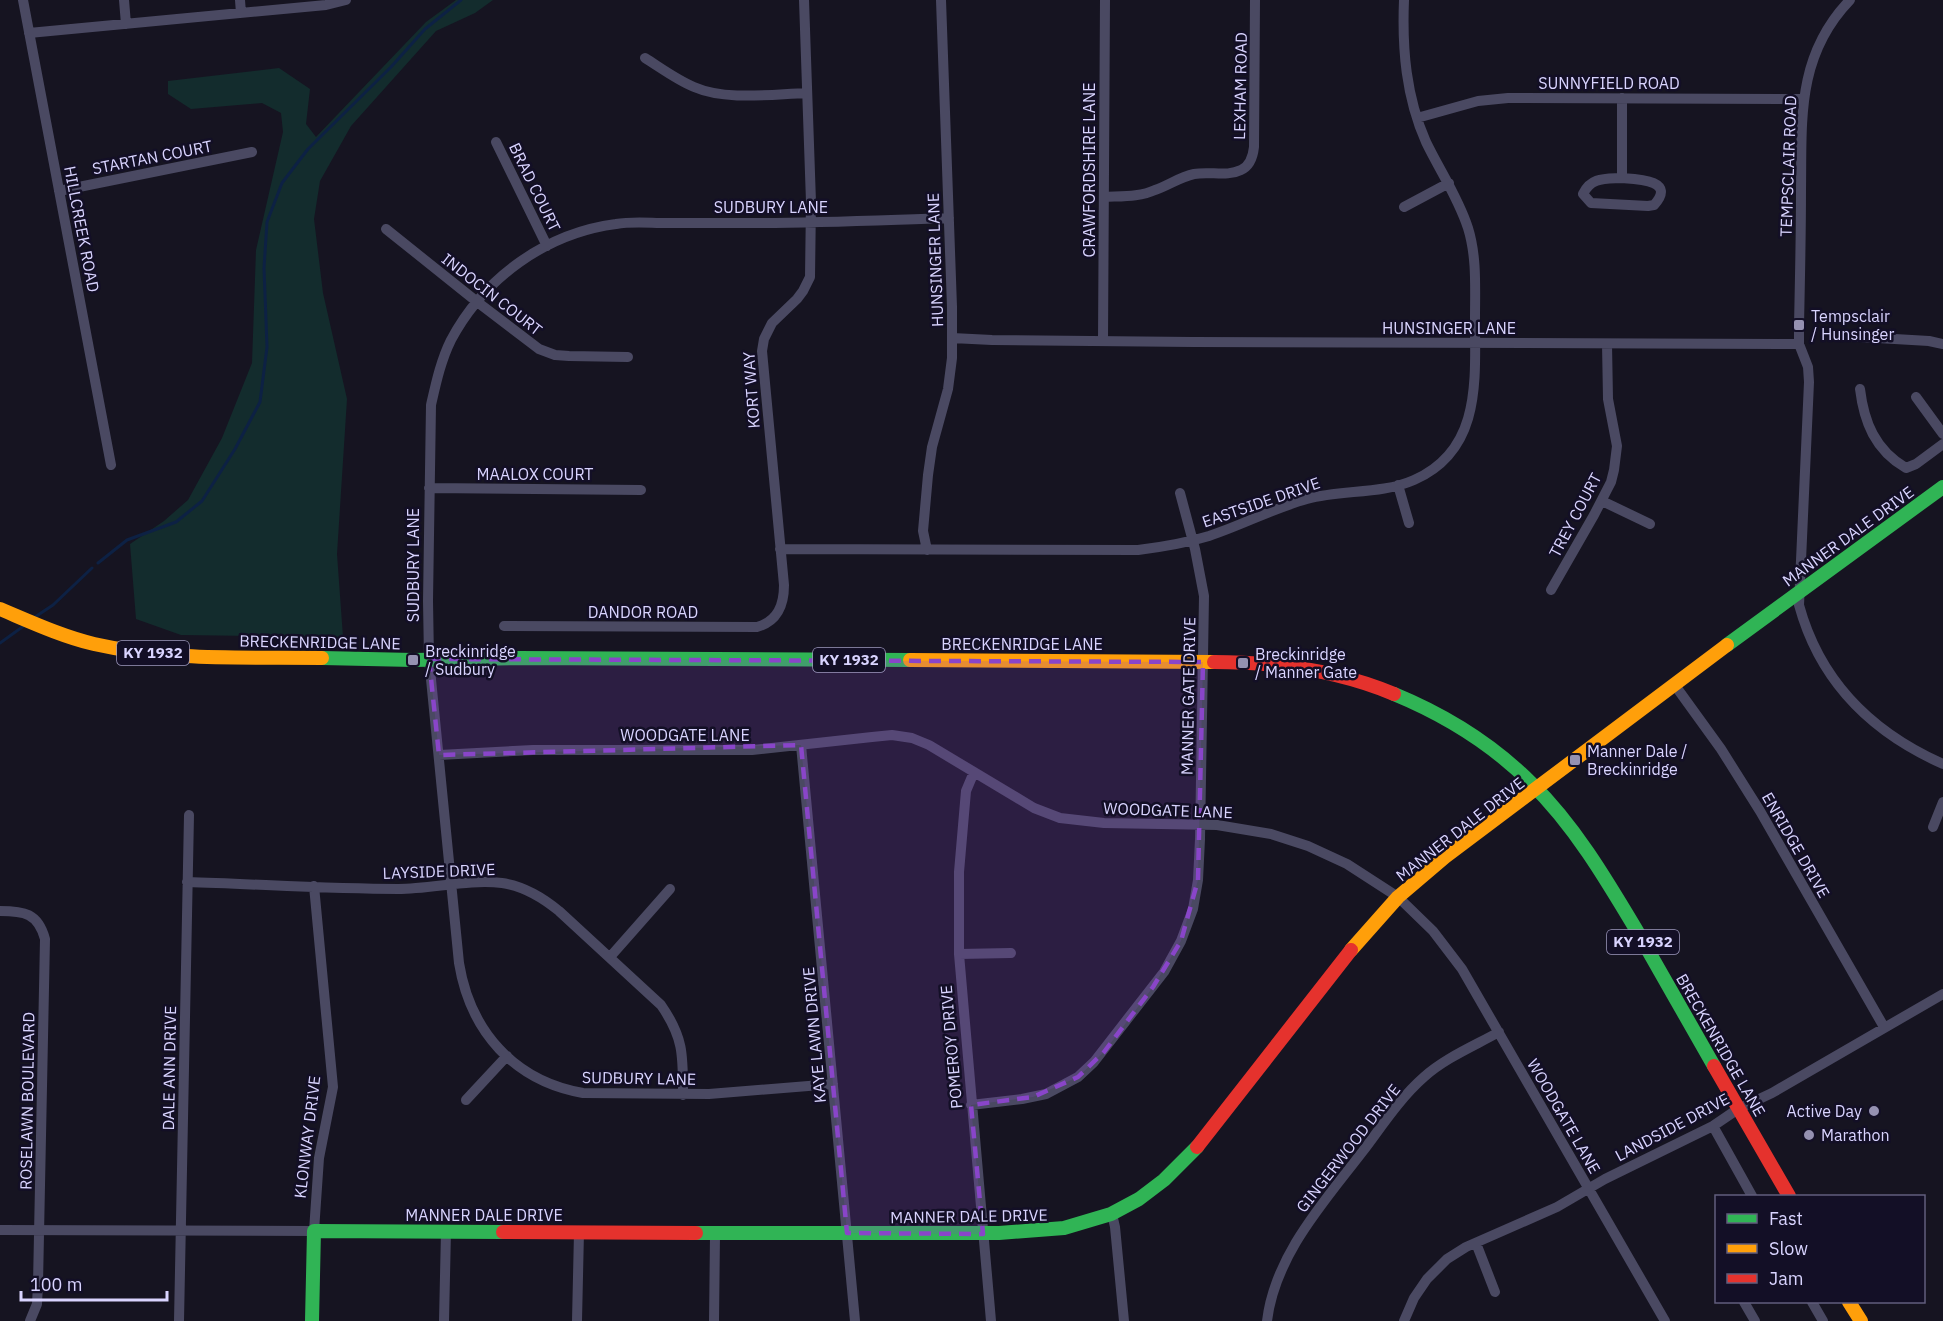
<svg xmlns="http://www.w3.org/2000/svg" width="1943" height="1321" font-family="'IBM Plex Sans',sans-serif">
  <rect width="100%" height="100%" fill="#161421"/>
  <path fill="#132c2d" d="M456,0H493L475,13L436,31L351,126L320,181L314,219L323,293L347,399L337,554L343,637L181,635L136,619L130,544L164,521L188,500L222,438L252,363L256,250L283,132L281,113L262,103L191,109L168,94V81L279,68L310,89L306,124L316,137L426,22Z"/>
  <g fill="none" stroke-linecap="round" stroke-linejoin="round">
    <path stroke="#0d2144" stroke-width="3" d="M98,563L127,540L176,522L202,501L235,449L260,402L267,347L264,268L267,222L282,183L308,149L391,67L425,29L461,0
      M35,617L53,605L92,568
      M0,643L25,625"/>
    <path stroke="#4a4962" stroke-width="10" d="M23,0L111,465
      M124,0L126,24
      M240,0L241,13
      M1850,0C1796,56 1802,120 1801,191C1801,235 1800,280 1799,325V344L1808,367L1809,382L1799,605C1820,682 1871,732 1943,764
      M29,33L326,5L346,0
      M645,58C661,68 677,80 694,87C726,101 772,94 807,93
      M1417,118L1478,101L1508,98L1803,99
      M496,142L547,246
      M1622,178C1637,179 1677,180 1654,205L1648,206L1591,203L1583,194C1591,177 1605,179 1622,178Z
      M1622,178V98
      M59,191L252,152
      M1104,197C1121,196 1140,197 1155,190C1169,185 1180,177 1194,174C1210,171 1227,177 1241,170C1250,166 1253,156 1254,147L1255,0
      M1404,207L1449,183
      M386,229L476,301L539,349L555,355L569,356L628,357
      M1843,336L1929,341L1943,344
      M952,338L992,340L1193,342L1799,344
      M1103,341L1105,0
      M1860,389C1864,422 1875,450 1906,468L1916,464L1943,444
      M1916,397L1943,434
      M1398,485L1409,523
      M429,488L641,490
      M1602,501L1650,524
      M780,549L1138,550C1162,547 1186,543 1209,536C1242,525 1274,508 1307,499C1342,489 1380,495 1414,480C1482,450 1475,380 1475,318C1475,288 1477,257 1468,228C1458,197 1440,171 1426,142C1406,97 1402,49 1404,0
      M927,550L923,531L928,475L932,447L948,389L952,358V307L941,0
      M1551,590L1594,515L1611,482L1614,470L1617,446L1608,399L1607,344
      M504,626L757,627C778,621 784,605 784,585L762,351L764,339L772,323L797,299L803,291L810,277L811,202L804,0
      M1674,684L1721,749L1760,811L1884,1027
      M801,745L855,1321
      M439,755L533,750H752L872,737L892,735L912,738L929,745L1034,808L1060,818L1104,823L1217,825L1271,834L1308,846L1347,864L1398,897L1433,931L1462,969L1665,1321
      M974,772L966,791L959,872V954L991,1321
      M1933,827L1943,802
      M187,882C257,884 328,889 398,889C432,889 468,879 502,883C524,886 542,897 559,911L661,1005C684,1038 683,1056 683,1095
      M0,911C24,911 38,913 45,939L38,1284L37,1304L30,1321
      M959,954L1011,953
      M610,957L670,889
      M833,1084L709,1094L583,1093C514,1081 470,1031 459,963L429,659L428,601L431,405C436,383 441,360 451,340C484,278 546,233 616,224C632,221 650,223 666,223C695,223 724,223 753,223C818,223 883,220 949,218
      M466,1100L507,1056
      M971,1105L1022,1099L1046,1094L1078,1077L1094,1062L1164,972L1181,941L1193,909L1198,880L1200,839L1204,596L1195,549L1180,493
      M1713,1126L1752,1196
      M1112,1214L1115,1227L1124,1321
      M0,1230L314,1231L319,1158L333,1087L314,886
      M1476,1243L1495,1292
      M1744,1302L1755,1321
      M1812,1302L1823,1321
      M179,1321L189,815
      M444,1321L446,1231
      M577,1321L579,1232
      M714,1321L715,1235
      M1267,1321C1275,1255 1324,1202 1363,1151C1382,1126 1400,1098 1424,1077C1445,1058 1474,1046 1499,1032
      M1404,1321L1414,1298L1427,1279L1447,1259L1466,1247L1557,1207L1605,1179L1713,1126L1738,1109L1772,1093L1943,994"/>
    <path stroke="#30b455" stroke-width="14" d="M1727,645L1943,487
      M322,658L413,660L519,658L910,660
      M1394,694C1445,715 1492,744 1531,783C1574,825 1606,879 1637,931C1663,976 1688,1021 1714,1066
      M696,1233H999L1064,1228L1111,1214L1139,1199L1164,1180L1197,1147
      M312,1321L314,1231L503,1232"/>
    <path stroke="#ff9f0a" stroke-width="14" d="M0,609C31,622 61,636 94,644C168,661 247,657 322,658
      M910,660L1214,662
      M1351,950L1398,897L1445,857L1727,645
      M1849,1302L1861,1321"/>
    <path stroke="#e5322d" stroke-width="14" d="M1214,662C1275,662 1337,670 1394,694
      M1714,1066L1789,1196
      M1197,1147L1351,950
      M503,1232L696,1233"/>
  </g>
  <path fill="#8945c9" fill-opacity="0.2" stroke="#8945c9" stroke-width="4.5" stroke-dasharray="12 8" stroke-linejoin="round" d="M429,659L1203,662L1198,880L1181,941L1153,987L1104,1052L1078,1077L1033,1097L971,1105L983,1234L847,1233L801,745L439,755Z"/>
  <g fill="#9591b1" stroke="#130f26" stroke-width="2">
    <rect x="1793" y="319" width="12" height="12" rx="3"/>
    <rect x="407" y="654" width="12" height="12" rx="3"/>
    <rect x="1237" y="657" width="12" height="12" rx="3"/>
    <rect x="1569" y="754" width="12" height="12" rx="3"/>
    <circle cx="1874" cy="1111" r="6"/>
    <circle cx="1809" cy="1135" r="6"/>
  </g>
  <g text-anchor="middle" stroke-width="5" stroke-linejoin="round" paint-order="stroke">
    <g fill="#130f26" stroke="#9e99be" stroke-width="1.5">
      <rect x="117" y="641" width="72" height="24" rx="4.5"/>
      <rect x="813" y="648" width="72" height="24" rx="4.5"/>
      <rect x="1607" y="930" width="72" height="24" rx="4.5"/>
    </g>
    <g font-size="15" font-weight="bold" fill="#d9d4ff">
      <text x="153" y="658">KY 1932</text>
      <text x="849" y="665">KY 1932</text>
      <text x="1643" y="947">KY 1932</text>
    </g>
    <g font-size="16" fill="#d9d4ff" stroke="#130f26">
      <text x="1609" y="89">SUNNYFIELD ROAD</text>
      <text transform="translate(1240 86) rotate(-89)" y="6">LEXHAM ROAD</text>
      <text transform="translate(152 157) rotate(-11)" y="6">STARTAN COURT</text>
      <text transform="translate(1788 166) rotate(-88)" y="6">TEMPSCLAIR ROAD</text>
      <text transform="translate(1089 170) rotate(-90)" y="6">CRAWFORDSHIRE LANE</text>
      <text transform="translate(535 187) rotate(64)" y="6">BRAD COURT</text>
      <text x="771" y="213">SUDBURY LANE</text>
      <text transform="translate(82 229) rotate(79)" y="6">HILLCREEK ROAD</text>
      <text transform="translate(935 260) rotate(-92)" y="6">HUNSINGER LANE</text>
      <text transform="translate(492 294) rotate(38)" y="6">INDOCIN COURT</text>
      <text x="1449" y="334">HUNSINGER LANE</text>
      <text transform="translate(751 390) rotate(-94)" y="6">KORT WAY</text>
      <text x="535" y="480">MAALOX COURT</text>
      <text transform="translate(1261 502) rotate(-19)" y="6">EASTSIDE DRIVE</text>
      <text transform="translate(1575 515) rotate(-62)" y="6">TREY COURT</text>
      <text transform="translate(1848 536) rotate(-36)" y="6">MANNER DALE DRIVE</text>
      <text transform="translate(413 565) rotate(-90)" y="6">SUDBURY LANE</text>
      <text x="643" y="618">DANDOR ROAD</text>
      <text transform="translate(320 642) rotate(1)" y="6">BRECKENRIDGE LANE</text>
      <text x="1022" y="650">BRECKENRIDGE LANE</text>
      <text transform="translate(1188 696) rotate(-89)" y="6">MANNER GATE DRIVE</text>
      <text x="685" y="741">WOODGATE LANE</text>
      <text transform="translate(1168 810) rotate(2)" y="6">WOODGATE LANE</text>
      <text transform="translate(1460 829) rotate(-38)" y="6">MANNER DALE DRIVE</text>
      <text transform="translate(1796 845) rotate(60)" y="6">ENRIDGE DRIVE</text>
      <text transform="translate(439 871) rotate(-2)" y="6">LAYSIDE DRIVE</text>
      <text transform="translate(814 1035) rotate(-95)" y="6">KAYE LAWN DRIVE</text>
      <text transform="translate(1721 1045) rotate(60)" y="6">BRECKENRIDGE LANE</text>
      <text transform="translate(951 1047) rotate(-95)" y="6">POMEROY DRIVE</text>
      <text transform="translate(169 1068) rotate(-89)" y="6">DALE ANN DRIVE</text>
      <text transform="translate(639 1078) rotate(1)" y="6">SUDBURY LANE</text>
      <text transform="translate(27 1101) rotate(-89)" y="6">ROSELAWN BOULEVARD</text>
      <text transform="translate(1564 1116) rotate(60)" y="6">WOODGATE LANE</text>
      <text transform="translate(1672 1127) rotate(-28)" y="6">LANDSIDE DRIVE</text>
      <text transform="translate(307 1137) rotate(-83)" y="6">KLONWAY DRIVE</text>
      <text transform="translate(1348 1148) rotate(-52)" y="6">GINGERWOOD DRIVE</text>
      <text x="484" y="1221">MANNER DALE DRIVE</text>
      <text transform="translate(969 1216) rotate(-1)" y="6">MANNER DALE DRIVE</text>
    </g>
    <g font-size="16" fill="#d9d4ff" stroke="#130f26" text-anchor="start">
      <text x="1811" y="322">Tempsclair<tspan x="1811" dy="18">/ Hunsinger</tspan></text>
      <text x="425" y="657">Breckinridge<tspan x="425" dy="18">/ Sudbury</tspan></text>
      <text x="1255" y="660">Breckinridge<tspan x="1255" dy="18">/ Manner Gate</tspan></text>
      <text x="1587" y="757">Manner Dale /<tspan x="1587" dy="18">Breckinridge</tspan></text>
      <text x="1862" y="1117" text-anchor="end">Active Day</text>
      <text x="1821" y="1141">Marathon</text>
    </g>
  </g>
  <rect x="1715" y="1195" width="210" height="108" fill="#130f26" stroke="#625e7d" stroke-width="1.5"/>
  <rect x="1727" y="1214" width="30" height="9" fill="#30b455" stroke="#625e7d" stroke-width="1.5"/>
  <text x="1769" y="1225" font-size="18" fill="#d9d4ff">Fast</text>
  <rect x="1727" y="1244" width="30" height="9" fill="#ff9f0a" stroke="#625e7d" stroke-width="1.5"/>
  <text x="1769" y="1255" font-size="18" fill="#d9d4ff">Slow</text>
  <rect x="1727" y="1274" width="30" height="9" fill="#e5322d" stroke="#625e7d" stroke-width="1.5"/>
  <text x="1769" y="1285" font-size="18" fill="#d9d4ff">Jam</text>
  <path d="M21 1291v9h146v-9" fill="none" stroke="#d9d4ff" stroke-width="3"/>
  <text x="30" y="1291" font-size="18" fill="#d9d4ff" stroke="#130f26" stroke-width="4.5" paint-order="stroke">100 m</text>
</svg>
